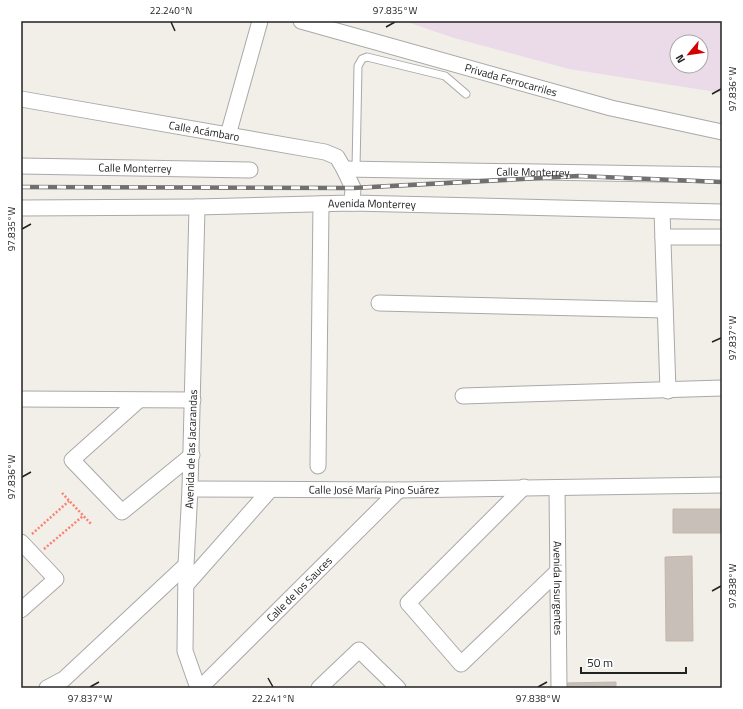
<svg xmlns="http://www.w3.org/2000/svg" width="743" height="709" font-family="'Titillium Web',sans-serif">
  <rect width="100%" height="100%" fill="#f2efe9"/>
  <path fill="#ebdbe8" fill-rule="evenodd" d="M404,21H722V93L569,69L454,38ZM677,42H701V66H677Z"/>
  <path fill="#c7bfb8" stroke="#c4b6ab" d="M673,509H722V533H673Z
    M692,556L693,641H666L665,557Z
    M616,682V688H564V683Z"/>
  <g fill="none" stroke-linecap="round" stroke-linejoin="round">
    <g stroke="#a9a9a9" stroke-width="9">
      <path id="service" d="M356,169L358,66L362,59L367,57L445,76L466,94"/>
    </g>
    <g stroke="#a9a9a9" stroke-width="17">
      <g id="minor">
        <path id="s1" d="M301,21L611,108L722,132"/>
        <path id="s2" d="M21,99L325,152L337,157L344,169L353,188L352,203"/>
        <path d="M228,135L260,21"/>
        <path id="s3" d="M21,166L250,170"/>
        <path id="s4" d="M344,169L722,175"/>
        <path d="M197,207L190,489L186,565L185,651L198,688"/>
        <path id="s5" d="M21,208L197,207L352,203L722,212"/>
        <path d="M662,211L668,391"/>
        <path d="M663,237H722"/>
        <path d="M379,303L665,310"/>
        <path d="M463,396L722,388"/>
        <path d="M21,399L193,400"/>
        <path d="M138,401L72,460L122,512L192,455"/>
        <path d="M318,466L321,204"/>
        <path d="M524,487L408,603L461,664L556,573"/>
        <path id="s6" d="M557,488L559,688"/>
        <path id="s7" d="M190,489L399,490L722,485"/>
        <path d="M21,542L56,579L21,610"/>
        <path d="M186,585L270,490"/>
        <path d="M47,688L64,679L186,565"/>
        <path id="s8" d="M200,688L399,490"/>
        <path d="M319,688L359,650L398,688"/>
      </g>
    </g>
    <path stroke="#fa8072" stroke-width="2.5" stroke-dasharray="2 2" stroke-linecap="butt" d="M62,493L92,525
      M32,534L69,501
      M44,549L83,516"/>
    <use href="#service" stroke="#fff" stroke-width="7"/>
    <use href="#minor" stroke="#fff" stroke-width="15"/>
    <g stroke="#707070" stroke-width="4.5">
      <path id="rail" d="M21,187L353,188L578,176L722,182"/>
    </g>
    <use href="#rail" stroke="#fff" stroke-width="3" stroke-dasharray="9" stroke-linecap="butt"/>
  </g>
  <path fill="none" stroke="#222" stroke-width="1.5" d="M171,22L175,31M386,27L395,22M712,94L721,89M22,229L31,224M712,342L721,338M22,477L31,472M712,591L721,586M268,678L273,687M90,687L99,682M538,687L547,682"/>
  <g text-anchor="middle" stroke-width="3" stroke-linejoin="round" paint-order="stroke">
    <g font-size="11" fill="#222" stroke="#fff">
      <text dy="4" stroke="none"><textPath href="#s1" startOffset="218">Privada Ferrocarriles</textPath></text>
      <text dy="4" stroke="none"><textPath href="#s2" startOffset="186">Calle Acámbaro</textPath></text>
      <text dy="4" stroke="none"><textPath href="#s3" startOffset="114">Calle Monterrey</textPath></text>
      <text dy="4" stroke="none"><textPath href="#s4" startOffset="189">Calle Monterrey</textPath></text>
      <text dy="4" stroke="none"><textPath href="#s5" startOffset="351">Avenida Monterrey</textPath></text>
      <text transform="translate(191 449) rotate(-88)" y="4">Avenida de las Jacarandas</text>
      <text dy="4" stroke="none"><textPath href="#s7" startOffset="184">Calle José María Pino Suárez</textPath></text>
      <text dy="4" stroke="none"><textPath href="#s6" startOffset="100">Avenida Insurgentes</textPath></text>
      <text dy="4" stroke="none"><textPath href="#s8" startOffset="140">Calle de los Sauces</textPath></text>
    </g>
  </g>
  <rect width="743" height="709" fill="none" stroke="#ffffff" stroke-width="44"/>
  <g transform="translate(689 54) rotate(241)"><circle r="19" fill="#ffffff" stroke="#a7a7a7"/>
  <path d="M0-3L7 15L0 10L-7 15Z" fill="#d40000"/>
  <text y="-6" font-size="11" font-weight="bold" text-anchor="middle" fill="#222222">N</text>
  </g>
  <path d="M581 667v6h105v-6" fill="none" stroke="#222222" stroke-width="2"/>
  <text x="587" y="667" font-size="12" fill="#222222" stroke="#ffffff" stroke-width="3" paint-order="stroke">50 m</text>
  <rect x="22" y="22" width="699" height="665" fill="none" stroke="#222" stroke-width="1.5"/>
  <g font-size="10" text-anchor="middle" fill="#222">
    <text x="171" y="14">22.240°N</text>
    <text x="395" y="14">97.835°W</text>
    <text transform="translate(732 89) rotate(-90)" y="4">97.836°W</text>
    <text transform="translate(11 229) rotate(-90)" y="4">97.835°W</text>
    <text transform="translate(732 338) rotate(-90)" y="4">97.837°W</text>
    <text transform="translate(11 477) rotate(-90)" y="4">97.836°W</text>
    <text transform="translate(732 586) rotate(-90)" y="4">97.838°W</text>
    <text x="90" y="702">97.837°W</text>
    <text x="273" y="702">22.241°N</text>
    <text x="538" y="702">97.838°W</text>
  </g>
</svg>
